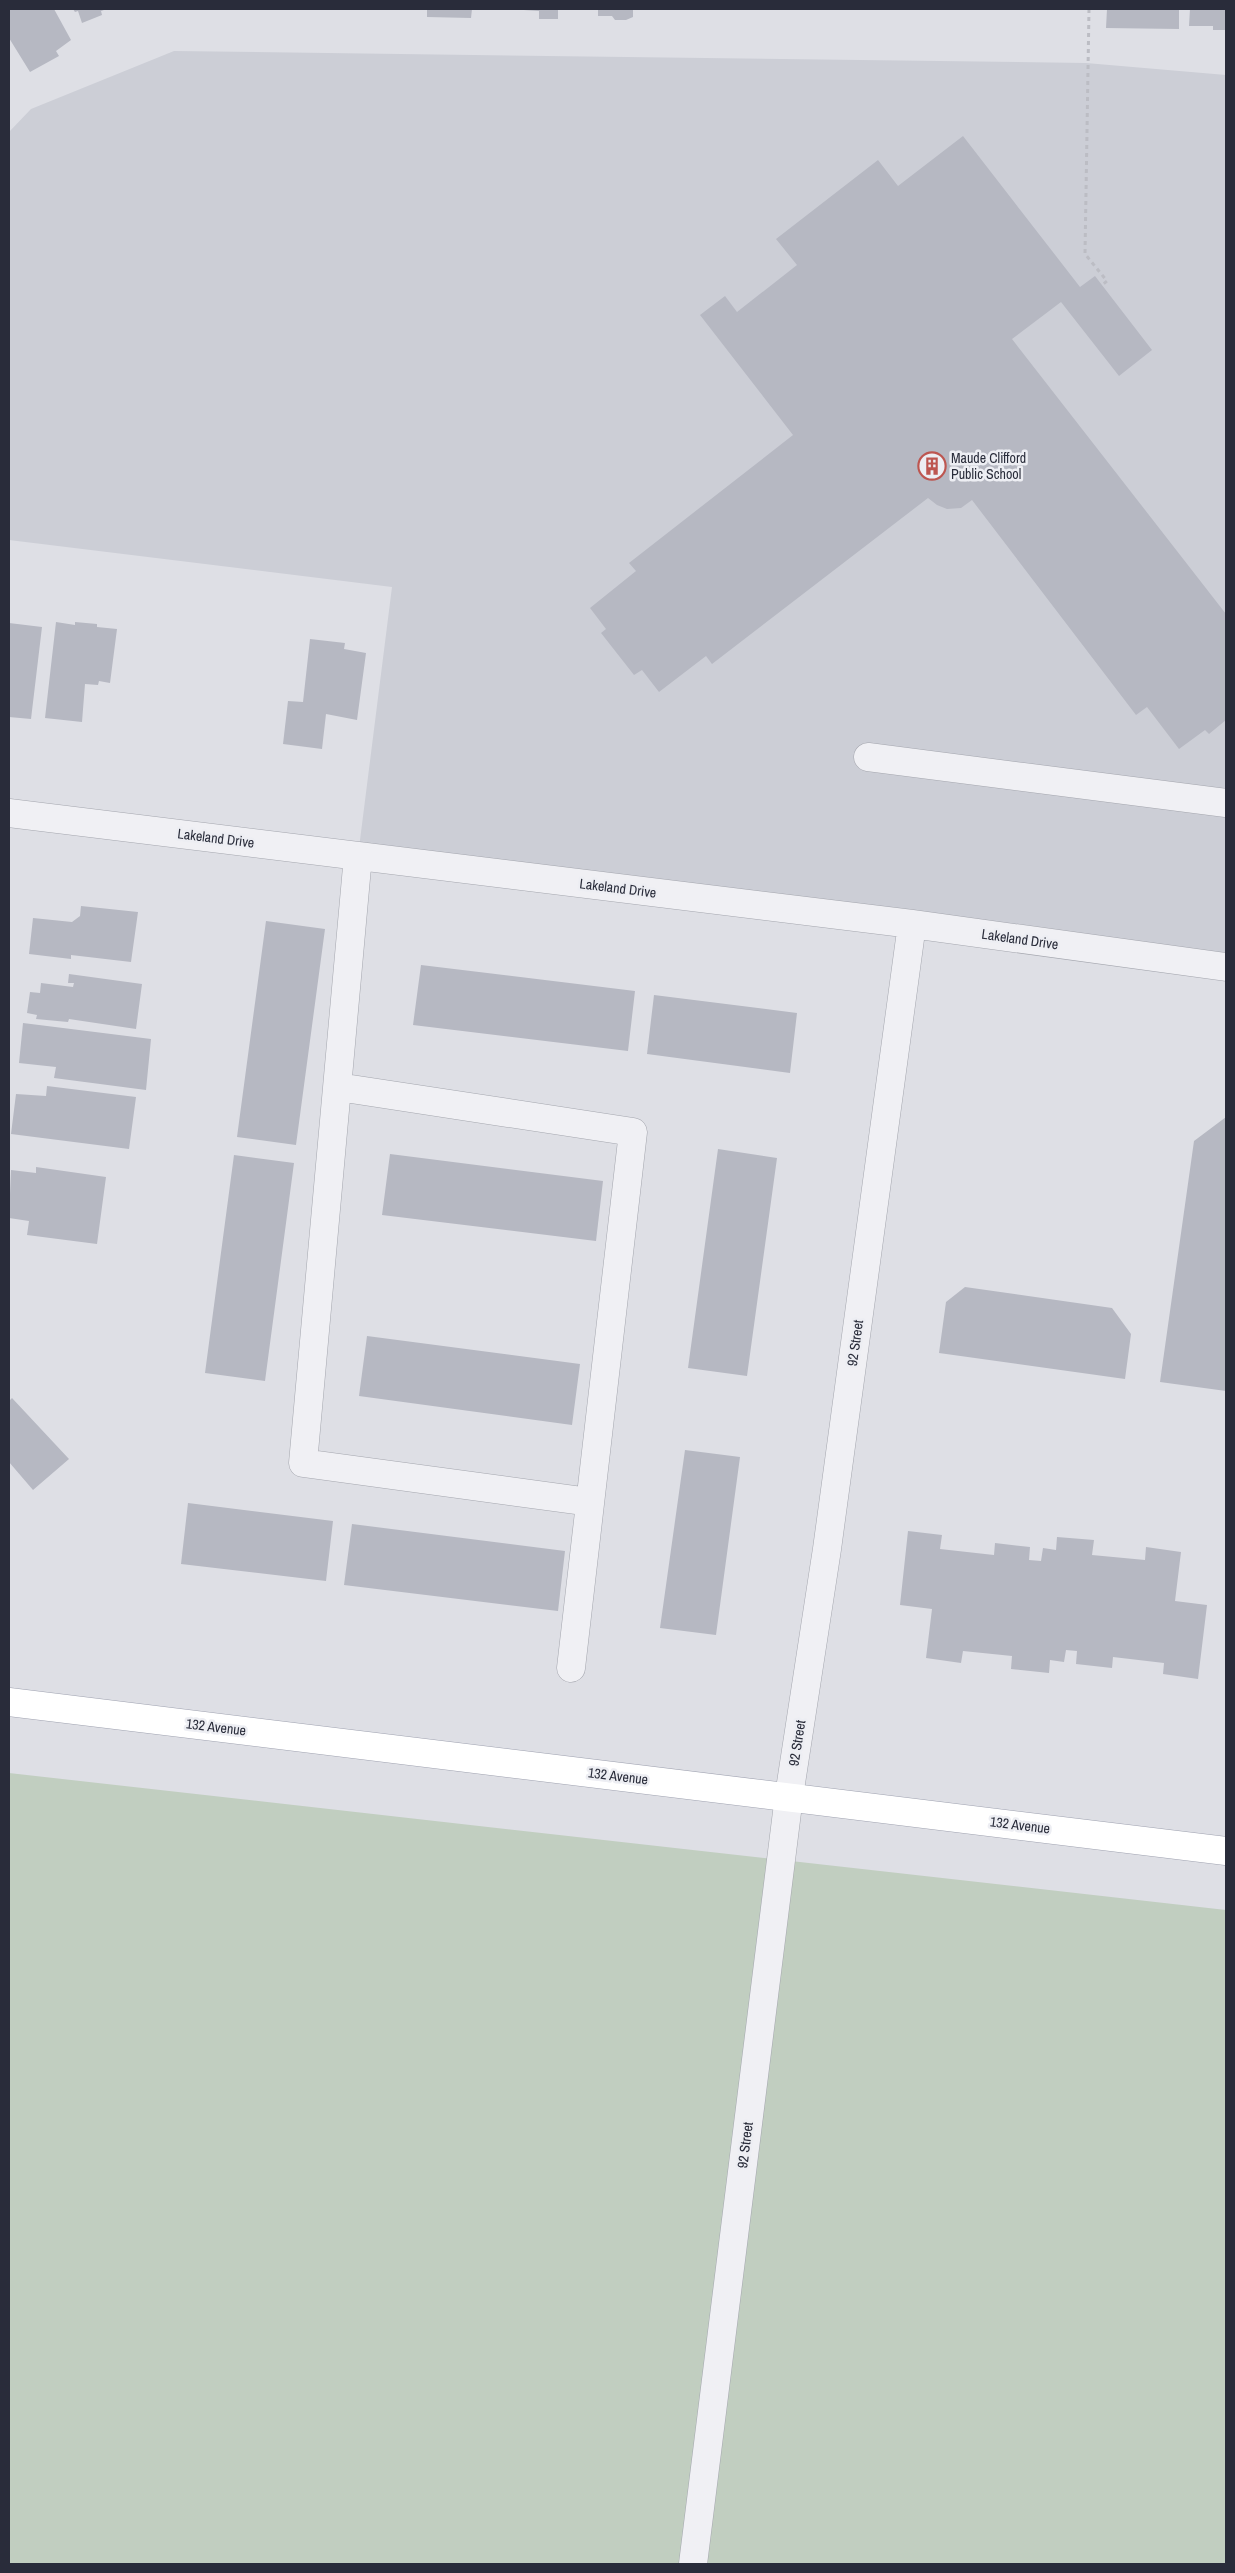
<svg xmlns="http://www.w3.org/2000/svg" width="1235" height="2573" font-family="'Archivo Narrow',sans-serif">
  <rect width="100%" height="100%" fill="#dedfe5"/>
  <path fill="#ccced6" d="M174,51L1086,63L1226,75V967L358,856L392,587L9,540V132L31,109Z"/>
  <path fill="#c1cec0" d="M9,1773L1226,1910V2564H9Z"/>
  <path fill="#b6b8c2" d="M9,9H54L71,40L56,51L59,56L30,72L9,38Z
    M73,9H107L101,11L102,15L82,23L78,11L75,12Z
    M427,9H472L471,18L427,17Z
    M508,9H558V19H539V11Z
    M598,9H633V17L626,20H615L612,16H598Z
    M1107,9H1179V29L1106,28Z
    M1190,9H1226V30H1213V26H1189Z
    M963,136L1080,287L1095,276L1152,350L1119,376L1061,302L1012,339L1226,614V720L1209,734L1205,730L1179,749L1147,707L1136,715L972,500L961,508L947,509L937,505L928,498L712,664L706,656L659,692L642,670L634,675L601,633L606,629L590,608L636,571L629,563L793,435L700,315L725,296L737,312L797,265L776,239L878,160L898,186Z
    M56,622L75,625V622L97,624V627L117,629L110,683L99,681L98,685L85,684L82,722L45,718Z
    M9,623L42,627L31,719L9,717Z
    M310,639L345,643L344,649L366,653L357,720L326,714L322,749L283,744L288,701L303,702Z
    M81,906L138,912L131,962L71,955V959L29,954L33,918L72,922L80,916Z
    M266,921L325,929L296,1145L237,1137Z
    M421,965L635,991L628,1051L413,1025Z
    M69,974L142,984L136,1029L69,1019L68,1022L36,1019L37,1015L27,1013L30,992L40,993L41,983L73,987L74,983H68Z
    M654,995L797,1013L790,1073L647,1054Z
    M23,1023L151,1039L146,1090L54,1078L56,1067L19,1063Z
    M47,1086L136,1097L129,1149L11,1134L16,1094L46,1096Z
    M1226,1117V1391L1160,1382L1194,1141Z
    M718,1149L777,1158L747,1376L688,1368Z
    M390,1154L603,1181L596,1241L382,1215Z
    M234,1155L294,1163L265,1381L205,1373Z
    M36,1167L106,1177L97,1244L27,1235L29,1221L9,1218L11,1170L36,1173Z
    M965,1287L1112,1308L1131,1334L1125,1379L939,1353L946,1302Z
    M367,1336L580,1364L572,1425L359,1396Z
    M12,1398L69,1459L33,1490L9,1462V1401Z
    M685,1450L740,1457L716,1635L660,1628Z
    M188,1503L333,1521L326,1581L181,1564Z
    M352,1524L565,1551L558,1611L344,1585Z
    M908,1531L942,1535L940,1549L994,1555L995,1543L1030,1547L1029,1560L1041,1561L1043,1548L1056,1550L1057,1537L1094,1540L1092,1555L1145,1560L1146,1547L1181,1552L1175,1601L1207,1605L1198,1679L1163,1674L1164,1663L1113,1657L1112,1668L1076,1664L1077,1651L1066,1650L1064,1662L1050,1660L1049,1673L1011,1669L1012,1656L963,1651L961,1663L926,1658L932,1609L900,1605Z"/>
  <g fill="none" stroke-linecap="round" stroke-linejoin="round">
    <g stroke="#a4a6ae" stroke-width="29">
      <path id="minor" d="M868,757L1226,803
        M9,813L912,924L1226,967
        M358,856L303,1463L590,1502
        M338,1087L633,1132L571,1668
        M693,2564L789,1796L827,1549L912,924"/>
    </g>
    <g stroke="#9fa2b0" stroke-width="29">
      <path id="major" d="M9,1702L1226,1851"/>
    </g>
    <path stroke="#bcbdc4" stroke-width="3" stroke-dasharray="4 4" stroke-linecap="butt" d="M1089,9L1085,254L1107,281L1102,285"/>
    <use href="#minor" stroke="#f0f0f4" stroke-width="28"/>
    <use href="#major" stroke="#fff" stroke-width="28"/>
  </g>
  <defs>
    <g id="building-ring" transform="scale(1.4375)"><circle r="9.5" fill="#edeef3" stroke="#bd5650" stroke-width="1.5"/><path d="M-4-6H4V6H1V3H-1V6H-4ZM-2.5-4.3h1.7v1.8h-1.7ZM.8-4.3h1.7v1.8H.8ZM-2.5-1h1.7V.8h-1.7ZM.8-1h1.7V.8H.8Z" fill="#bd5650"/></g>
  </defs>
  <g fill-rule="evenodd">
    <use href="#building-ring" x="932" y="466"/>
  </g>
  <g text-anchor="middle" stroke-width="5" stroke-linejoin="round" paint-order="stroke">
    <g font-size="14" fill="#292c3a" stroke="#edeef3" text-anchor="start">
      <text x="951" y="463">Maude Clifford<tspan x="951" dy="16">Public School</tspan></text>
    </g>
    <g font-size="14" fill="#292c3a" stroke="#edeef3">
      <text transform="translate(216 838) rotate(7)" y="5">Lakeland Drive</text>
      <text transform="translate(618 888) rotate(7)" y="5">Lakeland Drive</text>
      <text transform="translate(1020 939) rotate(8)" y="5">Lakeland Drive</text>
      <text transform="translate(855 1343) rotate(-82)" y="5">92 Street</text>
      <text transform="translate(216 1727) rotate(7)" y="5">132 Avenue</text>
      <text transform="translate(797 1743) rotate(-81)" y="5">92 Street</text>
      <text transform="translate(618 1776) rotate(7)" y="5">132 Avenue</text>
      <text transform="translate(1020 1825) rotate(7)" y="5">132 Avenue</text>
      <text transform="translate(745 2145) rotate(-83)" y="5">92 Street</text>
    </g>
  </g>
  <rect width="1235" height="2573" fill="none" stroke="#292c3a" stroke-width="20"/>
</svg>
